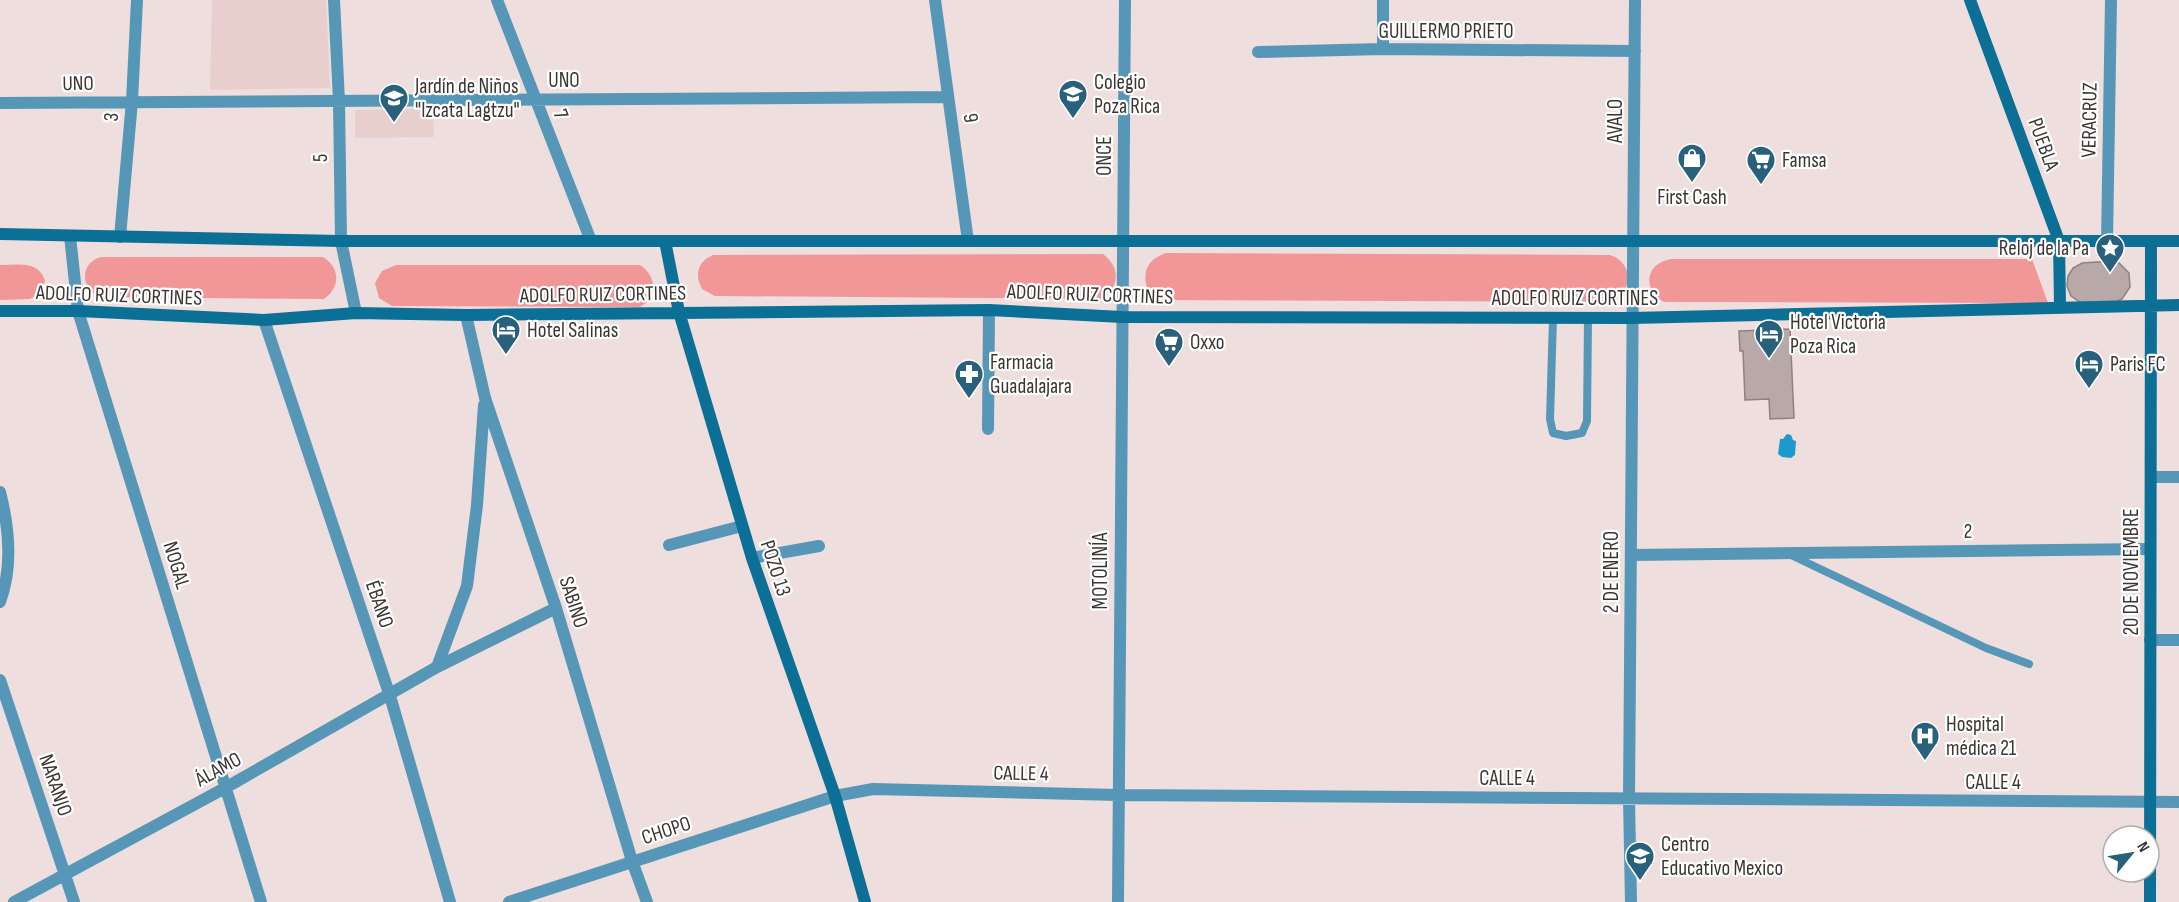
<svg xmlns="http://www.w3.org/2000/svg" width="2179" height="902" font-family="'Sofia Sans Condensed',sans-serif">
  <rect width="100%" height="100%" fill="#efdede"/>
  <path fill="#e8cfce" d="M212,0H326L330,88L210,90Z
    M433,109L434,137L355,138V110Z"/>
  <path fill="#f29798" d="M1166,253L1610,255C1634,263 1633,290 1612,302L1161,300L1148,290C1141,272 1148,259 1166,253Z
    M1103,254C1121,267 1120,289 1100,299L715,296L702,289C694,275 698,261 713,255Z
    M101,257H323C341,268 340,288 324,299L99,297C80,287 80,263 101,257Z
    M1671,259H2032L2048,303L1664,302C1641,289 1646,263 1671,259Z
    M0,265C18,265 39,260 45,281L42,292L30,299L0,300Z
    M396,265H640C657,276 658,297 640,307L392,306L379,298L375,283L382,271Z"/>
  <path fill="#1d9acc" d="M1787,434L1791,435L1793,440L1796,441L1795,455L1791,458L1782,457L1778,454L1780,439H1783Z"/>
  <path fill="#b8a8a7" stroke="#908080" stroke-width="1.5" d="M2112,261L2119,263L2129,273L2130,287L2122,299L2116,302L2081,303L2071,296L2067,286L2068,276L2073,268L2082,263Z
    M1790,329L1794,418L1770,419L1769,399L1745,400L1743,351H1740L1739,331Z"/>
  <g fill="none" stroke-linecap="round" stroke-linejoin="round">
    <path stroke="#5697b8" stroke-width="8" d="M1553,318L1550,419L1553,433L1566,436L1582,433L1587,421L1588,318
      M1793,556L1986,648L2029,664"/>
    <path stroke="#5697b8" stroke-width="12" d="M334,0L339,101L341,241L356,313
      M497,0L591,241
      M935,0L968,241
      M1383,49V0
      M1258,52L1383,49L1635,51
      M0,103L948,97
      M70,236L78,311L261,902
      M120,237L132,101L137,0
      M2107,241L2111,0
      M466,315L485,398L556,608L632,861L647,902
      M264,320L390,696L450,902
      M988,429L989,310
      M2151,477H2179
      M0,492C9,527 13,567 0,602
      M669,545L742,526
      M1631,555L2150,549
      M752,558L819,546
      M2150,640H2179
      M437,667L467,586L477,505L484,405
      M0,680L74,902
      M835,796L873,789L1118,795L2179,802
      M14,902L225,788L437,667L556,608
      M1118,902L1125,0
      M1631,902L1629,799L1635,0"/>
    <path stroke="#5697b8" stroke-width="12" d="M509,902L835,796"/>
    <path stroke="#0c6f95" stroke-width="12" d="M1970,0L2059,241L2060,306
      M0,234L341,241H2179
      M665,241L679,312L752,558L835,796L865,902
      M0,311H78L264,320L356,313L466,315L989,310L1122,317L1632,318L2179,305
      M2150,902L2151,241"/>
  </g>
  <defs>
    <g id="school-pin" transform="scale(1.5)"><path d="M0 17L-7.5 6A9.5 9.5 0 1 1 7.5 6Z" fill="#29607b" stroke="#fff"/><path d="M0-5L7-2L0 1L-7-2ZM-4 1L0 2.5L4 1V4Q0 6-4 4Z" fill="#fff"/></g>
    <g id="shop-pin" transform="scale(1.5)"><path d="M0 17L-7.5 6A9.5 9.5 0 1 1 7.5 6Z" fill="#29607b" stroke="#fff"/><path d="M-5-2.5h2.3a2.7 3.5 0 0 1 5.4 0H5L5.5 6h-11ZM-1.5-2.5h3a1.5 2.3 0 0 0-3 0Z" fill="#fff"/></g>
    <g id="supermarket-pin" transform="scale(1.5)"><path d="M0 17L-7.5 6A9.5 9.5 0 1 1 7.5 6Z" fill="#29607b" stroke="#fff"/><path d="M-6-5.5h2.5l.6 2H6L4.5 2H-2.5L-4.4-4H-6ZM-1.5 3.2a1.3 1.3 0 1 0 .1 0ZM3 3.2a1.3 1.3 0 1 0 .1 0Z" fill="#fff"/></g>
    <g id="sight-pin" transform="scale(1.5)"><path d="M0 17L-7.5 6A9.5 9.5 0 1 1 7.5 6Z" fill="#29607b" stroke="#fff"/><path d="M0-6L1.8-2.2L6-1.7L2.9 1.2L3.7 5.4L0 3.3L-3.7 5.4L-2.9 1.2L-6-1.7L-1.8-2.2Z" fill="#fff"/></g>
    <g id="hotel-pin" transform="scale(1.5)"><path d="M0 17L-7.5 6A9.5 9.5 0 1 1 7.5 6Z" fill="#29607b" stroke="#fff"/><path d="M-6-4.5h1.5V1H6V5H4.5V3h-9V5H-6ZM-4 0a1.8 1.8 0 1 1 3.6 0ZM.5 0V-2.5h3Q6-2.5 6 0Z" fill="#fff"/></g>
    <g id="pharmacy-pin" transform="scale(1.5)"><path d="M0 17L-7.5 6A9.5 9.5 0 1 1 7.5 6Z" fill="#29607b" stroke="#fff"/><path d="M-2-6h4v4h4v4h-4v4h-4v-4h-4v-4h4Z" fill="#fff"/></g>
    <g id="hospital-pin" transform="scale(1.5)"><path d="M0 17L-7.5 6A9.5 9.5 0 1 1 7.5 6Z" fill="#29607b" stroke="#fff"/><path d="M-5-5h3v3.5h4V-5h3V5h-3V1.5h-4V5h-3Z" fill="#fff"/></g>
  </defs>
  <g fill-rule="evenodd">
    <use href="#school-pin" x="1073" y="94"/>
    <use href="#school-pin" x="394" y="98"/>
    <use href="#shop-pin" x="1692" y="158"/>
    <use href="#supermarket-pin" x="1761" y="160"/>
    <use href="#sight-pin" x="2110" y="248"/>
    <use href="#hotel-pin" x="506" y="330"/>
    <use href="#hotel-pin" x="1769" y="334"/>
    <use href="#supermarket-pin" x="1169" y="342"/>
    <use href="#hotel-pin" x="2089" y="364"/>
    <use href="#pharmacy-pin" x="969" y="374"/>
    <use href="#hospital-pin" x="1925" y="736"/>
    <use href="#school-pin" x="1640" y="856"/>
  </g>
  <g text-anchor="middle" stroke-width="4.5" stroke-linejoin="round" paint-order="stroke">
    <g font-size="21" fill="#3a3433" stroke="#fff">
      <text x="1446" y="38">GUILLERMO PRIETO</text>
      <text x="564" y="87">UNO</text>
      <text transform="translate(78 83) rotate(-1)" y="7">UNO</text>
      <text transform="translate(561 114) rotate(68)" y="7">7</text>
      <text transform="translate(111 117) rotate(-85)" y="7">3</text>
      <text transform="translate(971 118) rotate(82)" y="7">9</text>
      <text transform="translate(2089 120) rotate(-89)" y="7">VERACRUZ</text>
      <text transform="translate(1615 121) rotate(-90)" y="7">AVALO</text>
      <text transform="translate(2044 144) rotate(70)" y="7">PUEBLA</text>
      <text transform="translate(1104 156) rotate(-90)" y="7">ONCE</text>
      <text transform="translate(320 158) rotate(-91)" y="7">5</text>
      <text transform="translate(603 294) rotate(-1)" y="7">ADOLFO RUIZ CORTINES</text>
      <text transform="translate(1090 294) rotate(2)" y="7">ADOLFO RUIZ CORTINES</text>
      <text transform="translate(119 295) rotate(2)" y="7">ADOLFO RUIZ CORTINES</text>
      <text x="1575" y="305">ADOLFO RUIZ CORTINES</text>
      <text transform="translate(1968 531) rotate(-1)" y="7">2</text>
      <text transform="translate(177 565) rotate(73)" y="7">NOGAL</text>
      <text transform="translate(776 568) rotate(72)" y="7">POZO 13</text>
      <text transform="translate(1100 571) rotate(-90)" y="7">MOTOLINÍA</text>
      <text transform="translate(1611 572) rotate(-90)" y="7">2 DE ENERO</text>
      <text transform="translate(2131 572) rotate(-90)" y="7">20 DE NOVIEMBRE</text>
      <text transform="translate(574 602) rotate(72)" y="7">SABINO</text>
      <text transform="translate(380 604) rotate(71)" y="7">ÉBANO</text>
      <text transform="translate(218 769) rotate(-29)" y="7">ÁLAMO</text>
      <text transform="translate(1021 773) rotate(1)" y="7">CALLE 4</text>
      <text x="1507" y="785">CALLE 4</text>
      <text x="1993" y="789">CALLE 4</text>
      <text transform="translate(56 785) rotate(71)" y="7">NARANJO</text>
      <text transform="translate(666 830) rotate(-18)" y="7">CHOPO</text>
    </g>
    <g font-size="21" fill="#3a3433" stroke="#fff" text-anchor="start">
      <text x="1094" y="89">Colegio<tspan x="1094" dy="24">Poza Rica</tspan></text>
      <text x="415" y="93">Jardín de Niños<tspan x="415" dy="24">"Izcata Lagtzu"</tspan></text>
      <text x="1782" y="167">Famsa</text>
      <text x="1692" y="204" text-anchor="middle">First Cash</text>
      <text x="2089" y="255" text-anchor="end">Reloj de la Pa</text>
      <text x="1790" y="329">Hotel Victoria<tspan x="1790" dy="24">Poza Rica</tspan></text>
      <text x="527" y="337">Hotel Salinas</text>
      <text x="1190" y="349">Oxxo</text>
      <text x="990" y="369">Farmacia<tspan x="990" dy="24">Guadalajara</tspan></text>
      <text x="2110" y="371">Paris FC</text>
      <text x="1946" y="731">Hospital<tspan x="1946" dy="24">médica 21</tspan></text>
      <text x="1661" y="851">Centro<tspan x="1661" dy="24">Educativo Mexico</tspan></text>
    </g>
  </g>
  <g transform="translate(2131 854) rotate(60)"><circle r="28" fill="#ffffff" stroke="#b0aead" stroke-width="1.5"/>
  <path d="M0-4.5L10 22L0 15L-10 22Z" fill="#29607b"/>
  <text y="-9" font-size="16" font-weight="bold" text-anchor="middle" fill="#3a3433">N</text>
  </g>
</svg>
